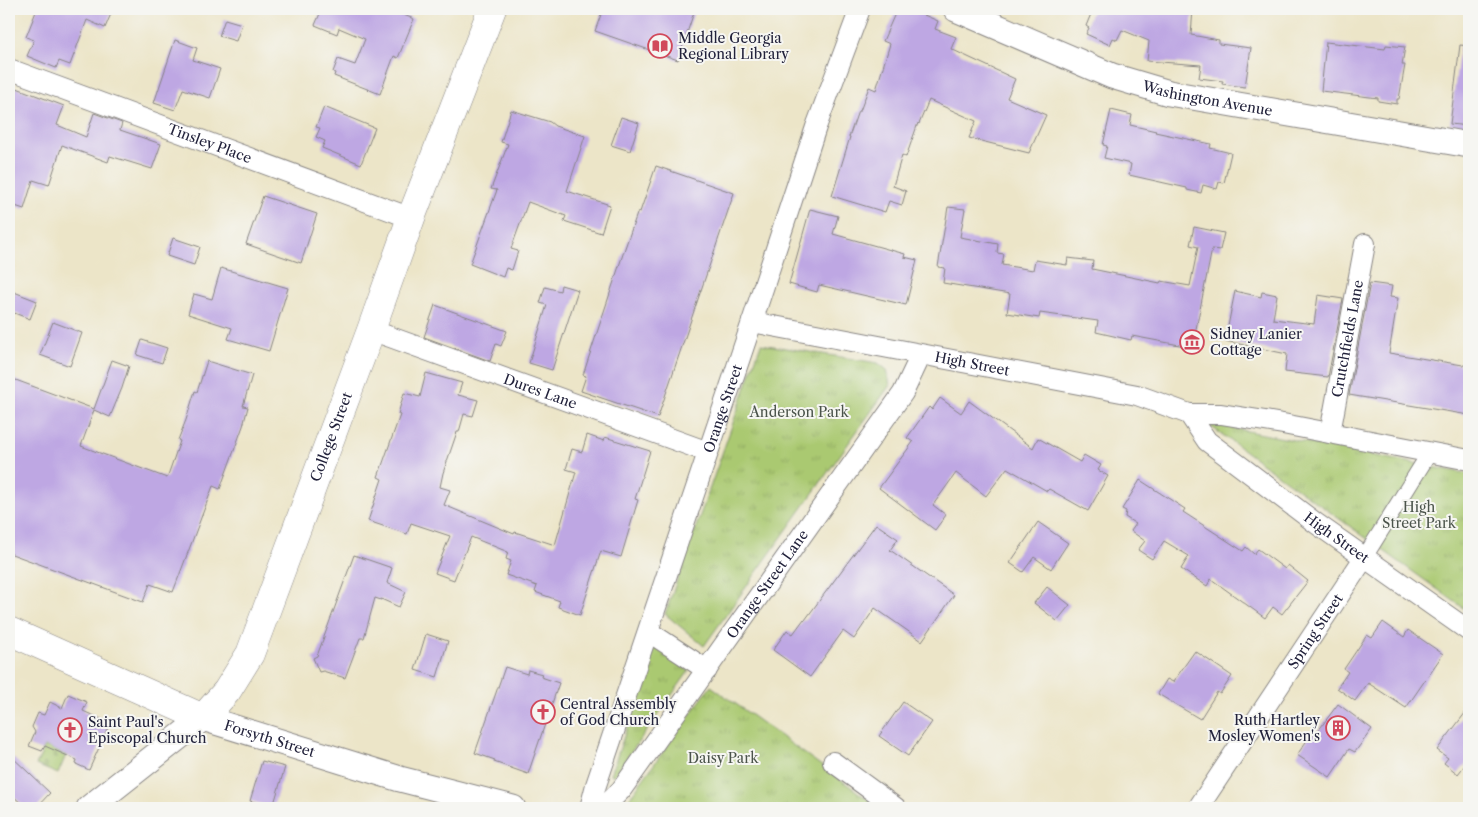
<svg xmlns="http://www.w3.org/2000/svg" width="1478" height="817" font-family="'Libre Caslon Text',serif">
  <defs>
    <pattern id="grass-tufts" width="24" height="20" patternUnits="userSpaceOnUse" patternTransform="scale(1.25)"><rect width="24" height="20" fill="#aac971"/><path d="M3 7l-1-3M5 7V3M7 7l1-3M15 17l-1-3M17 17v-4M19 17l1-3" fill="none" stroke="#92ac63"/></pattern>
    <pattern id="cemetery-stones" width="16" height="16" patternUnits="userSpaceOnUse" patternTransform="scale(1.25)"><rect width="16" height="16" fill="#aac971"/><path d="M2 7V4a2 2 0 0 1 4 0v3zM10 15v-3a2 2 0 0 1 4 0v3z" fill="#92ac63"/></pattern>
  </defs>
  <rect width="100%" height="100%" fill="#f6f6f2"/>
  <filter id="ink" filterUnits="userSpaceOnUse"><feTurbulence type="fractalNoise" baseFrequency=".02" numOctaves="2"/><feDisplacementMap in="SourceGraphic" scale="10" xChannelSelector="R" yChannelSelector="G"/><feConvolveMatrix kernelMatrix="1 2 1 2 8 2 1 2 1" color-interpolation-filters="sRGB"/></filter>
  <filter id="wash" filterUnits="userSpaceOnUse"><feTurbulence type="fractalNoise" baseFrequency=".0096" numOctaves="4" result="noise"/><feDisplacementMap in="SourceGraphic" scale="20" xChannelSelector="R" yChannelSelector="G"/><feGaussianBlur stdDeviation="1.12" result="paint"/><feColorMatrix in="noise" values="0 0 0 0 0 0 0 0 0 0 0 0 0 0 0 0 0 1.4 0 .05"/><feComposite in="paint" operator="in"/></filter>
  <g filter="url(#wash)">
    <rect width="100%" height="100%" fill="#ece5c8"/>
    <path fill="url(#grass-tufts)" stroke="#667656" d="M761,344L878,363L887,370L890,385L704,646L665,614Z
      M1206,423L1469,474V612Z
      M655,646L689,671L614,776L611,774Z
      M711,686L880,808H647L627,804L628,800Z"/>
    <path fill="url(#cemetery-stones)" stroke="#667656" d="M45,746L66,755L58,774L36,765Z"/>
    <g id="blocks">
      <path fill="#bea7e3" d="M37,9H113L105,28L87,20L70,65L59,61L56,68L27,56L34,40L26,37Z
        M322,9H388L414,19L398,58L394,56L380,94L334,76L335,73L333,72L338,59L355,65L365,39L339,28L337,34L315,25Z
        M603,9H695L678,60L595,31Z
        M897,9H910L938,21L935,29L956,37L951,49L1015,79L1007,98L1046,115L1029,153L969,138L976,121L929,100L919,124L918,123L906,157L902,155L893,186L906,191L902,205L889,201L885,212L832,196L850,137H849L858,111H860L869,87L876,90L890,44L883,41Z
        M1093,9H1193L1191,35L1219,40V44L1251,48L1245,87L1222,84L1223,81L1199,78L1201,65L1147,61L1149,41L1122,30L1117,40L1113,38L1110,45L1086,34L1089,28L1086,26Z
        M225,19L242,24L236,41L219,36Z
        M175,40L197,48L193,60L220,69L210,98L183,89L175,110L154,103Z
        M1326,42L1385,49L1386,45L1405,47L1402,65H1405L1399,99H1397V104L1378,101V98L1321,91Z
        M1460,45L1469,46V126L1450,124Z
        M9,85L64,106L57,125L86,137L94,113L122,123L120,130L161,144L152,169L110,156L108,162L62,145L49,185L33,180L24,209L9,204Z
        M324,107L375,128L361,164L322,148L325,141L316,137L320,128L316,127Z
        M511,110L550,122L555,126L585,136L567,191L610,205L601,233L564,221L566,216L528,202L511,249L518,251L512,270L506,268L503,277L470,264L497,190L491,189L508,144L501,142Z
        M1111,110L1132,115L1130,125L1156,131L1155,132L1211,144L1210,148L1231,153L1224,183L1219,182L1217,189L1203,185L1201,193L1187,190V188L1129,175L1131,164L1104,158L1107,146L1103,145Z
        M621,117L639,123L630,151L611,145Z
        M656,166L734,193L658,417L581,391L586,376L583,375L625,248L638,211L640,212Z
        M263,196L317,214L301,263L246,244Z
        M948,207L965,209L960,237L998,244L997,253L1004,254L1002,265L1033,270L1035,260L1067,265L1068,258L1093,261L1092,269L1160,283L1161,281L1190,286L1198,247L1190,245L1194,227L1224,233L1220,250L1212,249L1194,339H1192L1190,347L1132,336L1131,340L1096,332L1098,321L1040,313L1039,318L1007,313L1010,294L943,283L945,268L938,267Z
        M810,209L838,216L833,234L905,254L904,257L917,260L906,305L819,285L817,292L789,284Z
        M173,238L200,247L194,265L167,256Z
        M221,268L288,288L269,351L228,339L232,328L188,314L194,294L212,299Z
        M1370,283L1392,286L1390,297L1398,298L1389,353L1469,366V415L1349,395Z
        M561,285L578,290L552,370L529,363L547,305L540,303L545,287L560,291Z
        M9,290L37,301L30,319L9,311Z
        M1235,291L1261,297L1262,292L1277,295L1273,319L1314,324L1318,295L1343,299L1328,377L1285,372L1287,354L1225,341Z
        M435,305L507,331L501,346L496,344L490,361L424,337Z
        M53,322L82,333L70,366L40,355Z
        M142,340L167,348L162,363L137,355Z
        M112,360L129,366L122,388L110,417L94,410L81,446L167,478L180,441L178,440L186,420L195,391L197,392L207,361L252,375L243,406L248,407L243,426L220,489L213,486L173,592L150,584L143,602L9,553V392L13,379L94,409Z
        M426,373L462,383L458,395L478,400L473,416L464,414L459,432H457L443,473L440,487L450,490L444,505L514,534L515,532L555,545L576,472L566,469L572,449L582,452L587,435L604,441L605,437L650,451L635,499L638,500L621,557L601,551L580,615L558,607L560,601L535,592L537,586L506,575L511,561L506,559L508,552L471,537L454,580L435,573L450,536L411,523L407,534L368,521L382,479L378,477L400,415L398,414L404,393L420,397Z
        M940,398L961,413L969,401L1033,448L1038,438L1080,462L1084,455L1101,465L1098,470L1108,476L1088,511L1049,489L1047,491L1007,468L986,496L956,473L933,505L946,515L935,530L879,488L913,442L907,438L929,407L932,410Z
        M1140,480L1185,509L1183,512L1243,551L1246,547L1254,554L1258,549L1285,569L1288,565L1308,581L1282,614L1273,607L1265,618L1211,579L1207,586L1181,569L1189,556L1164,541L1152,559L1138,550L1145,541L1131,531L1136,524L1125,517L1126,511L1122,509Z
        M1038,522L1068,543L1051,569L1034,557L1023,572L1010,563Z
        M876,524L898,539L890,550L954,595L922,641L875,608L854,639L843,631L810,677L773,650L787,630L793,634L804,619L805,620Z
        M354,555L392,568L387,583L406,592L399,607L381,599V600L375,598L364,638H360L345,678L323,671L319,672L313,658L317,656Z
        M1047,587L1070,605L1057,621L1034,603Z
        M1383,622L1404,637L1408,630L1443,654L1406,708L1368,683L1355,701L1337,688L1348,672L1344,669L1367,635L1372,638Z
        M426,634L448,641L437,677L415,670Z
        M1195,651L1232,676L1220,694L1217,692L1200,719L1158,694L1167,679L1173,682Z
        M505,667L527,674L528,670L542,674L541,677L559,683L528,774L494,762L495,760L475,753Z
        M68,694L87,702L83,711L110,723L89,770L76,764L77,760L45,746L42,751L29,746L35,732L32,727L38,713L44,715L50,702L62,708Z
        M903,702L932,722L908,756L879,736Z
        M1338,704L1372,729L1355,752L1349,749L1330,777L1297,755L1312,733L1315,735Z
        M1469,708V760L1458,774L1444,763L1448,758L1437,750Z
        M9,754L50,793L36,808H26L9,792Z
        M262,761L285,767L273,807L250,801Z"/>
    </g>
  </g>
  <g filter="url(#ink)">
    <use href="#blocks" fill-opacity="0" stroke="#878482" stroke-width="1"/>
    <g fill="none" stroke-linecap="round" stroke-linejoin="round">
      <g stroke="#878482" stroke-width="17">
        <path id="pedestrian" d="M1364,558L1430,452"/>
      </g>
      <g stroke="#878482" stroke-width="22">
        <g id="minor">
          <path id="s1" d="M9,69L411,218"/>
          <path id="s2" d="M752,322L1137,395L1189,414H1221L1283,424L1469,460"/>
          <path id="s3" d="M371,330L708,452"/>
          <path id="s4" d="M1189,414L1207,441L1317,524L1469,631"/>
          <path id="s5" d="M1330,433L1365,244"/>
          <path d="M649,632L707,670"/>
          <path d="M833,762L896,808"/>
          <path id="s6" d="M590,808L596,785L752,322L816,127L860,9"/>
          <path id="s7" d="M603,808L621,790L903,393L921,355"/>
          <path id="s8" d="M1198,808L1364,558"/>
        </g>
      </g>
      <g stroke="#878482" stroke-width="27">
        <g id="tertiary">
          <path id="s9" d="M956,9L1112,76L1169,93L1469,145"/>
          <path id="s10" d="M89,808L203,718L400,779L513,808"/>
        </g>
      </g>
      <g stroke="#878482" stroke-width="29">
        <g id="primary">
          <path id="s11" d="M9,631L203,718L227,691L250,654L371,330L411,218L492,9"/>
        </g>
      </g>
      <use href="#pedestrian" stroke="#fff" stroke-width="15"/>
      <use href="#minor" stroke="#fff" stroke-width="20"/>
      <use href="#tertiary" stroke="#fff" stroke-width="25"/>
      <use href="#primary" stroke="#fff" stroke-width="28"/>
    </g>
  </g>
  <defs>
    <g id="library-ring" transform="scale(1.25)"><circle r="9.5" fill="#f6f6f2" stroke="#d1495b" stroke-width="1.5"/><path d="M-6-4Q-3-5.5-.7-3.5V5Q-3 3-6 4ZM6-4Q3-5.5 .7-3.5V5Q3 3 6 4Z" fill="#d1495b"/></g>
    <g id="museum-ring" transform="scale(1.25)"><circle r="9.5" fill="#f6f6f2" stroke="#d1495b" stroke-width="1.5"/><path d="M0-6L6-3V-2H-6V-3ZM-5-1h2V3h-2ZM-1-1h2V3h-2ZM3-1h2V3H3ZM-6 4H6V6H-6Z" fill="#d1495b"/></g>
    <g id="church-ring" transform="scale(1.25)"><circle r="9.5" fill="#f6f6f2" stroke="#d1495b" stroke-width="1.5"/><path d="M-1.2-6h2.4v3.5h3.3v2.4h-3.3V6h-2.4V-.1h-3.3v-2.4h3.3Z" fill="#d1495b"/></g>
    <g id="building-ring" transform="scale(1.25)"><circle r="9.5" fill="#f6f6f2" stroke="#d1495b" stroke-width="1.5"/><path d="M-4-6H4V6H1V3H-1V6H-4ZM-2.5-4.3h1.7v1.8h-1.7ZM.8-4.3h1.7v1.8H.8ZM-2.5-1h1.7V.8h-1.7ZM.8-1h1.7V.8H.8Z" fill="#d1495b"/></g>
  </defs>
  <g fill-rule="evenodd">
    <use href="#library-ring" x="660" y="46"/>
    <use href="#museum-ring" x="1192" y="342"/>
    <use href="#church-ring" x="543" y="712"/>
    <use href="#building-ring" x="1338" y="728"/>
    <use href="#church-ring" x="70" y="730"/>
  </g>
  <g text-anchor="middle" stroke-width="4" stroke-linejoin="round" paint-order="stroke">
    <g font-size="14" fill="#22223b" stroke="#f6f6f2" text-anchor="start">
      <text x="678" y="43">Middle Georgia<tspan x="678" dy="16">Regional Library</tspan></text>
      <text x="1210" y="339">Sidney Lanier<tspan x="1210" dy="16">Cottage</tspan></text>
      <text x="560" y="709">Central Assembly<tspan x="560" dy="16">of God Church</tspan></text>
      <text x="1320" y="725" text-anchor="end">Ruth Hartley<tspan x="1320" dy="16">Mosley Women's</tspan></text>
      <text x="88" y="727">Saint Paul's<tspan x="88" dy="16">Episcopal Church</tspan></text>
    </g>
    <g font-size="14" fill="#22223b" stroke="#f6f6f2">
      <text dy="5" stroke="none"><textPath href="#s9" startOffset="268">Washington Avenue</textPath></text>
      <text dy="5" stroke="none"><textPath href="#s1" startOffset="214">Tinsley Place</textPath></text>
      <text dy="5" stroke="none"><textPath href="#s5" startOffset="96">Crutchfields Lane</textPath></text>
      <text dy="5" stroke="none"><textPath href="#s2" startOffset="224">High Street</textPath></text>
      <text dy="5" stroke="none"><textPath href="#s3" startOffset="180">Dures Lane</textPath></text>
      <text dy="5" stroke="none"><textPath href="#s6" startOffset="421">Orange Street</textPath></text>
      <text dy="5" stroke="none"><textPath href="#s11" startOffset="524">College Street</textPath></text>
      <text dy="5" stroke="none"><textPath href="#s4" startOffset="194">High Street</textPath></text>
      <text dy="5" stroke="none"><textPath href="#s7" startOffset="278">Orange Street Lane</textPath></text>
      <text dy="5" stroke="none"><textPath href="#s8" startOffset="212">Spring Street</textPath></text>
      <text dy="5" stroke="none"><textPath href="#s10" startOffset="215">Forsyth Street</textPath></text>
    </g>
    <g font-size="14" fill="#4b544b" stroke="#f6f6f2">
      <text x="799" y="417">Anderson Park</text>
      <text x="1419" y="512">High<tspan x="1419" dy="16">Street Park</tspan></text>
      <text x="723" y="763">Daisy Park</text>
    </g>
  </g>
  <rect width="1478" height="817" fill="none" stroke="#f6f6f2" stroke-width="30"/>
</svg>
